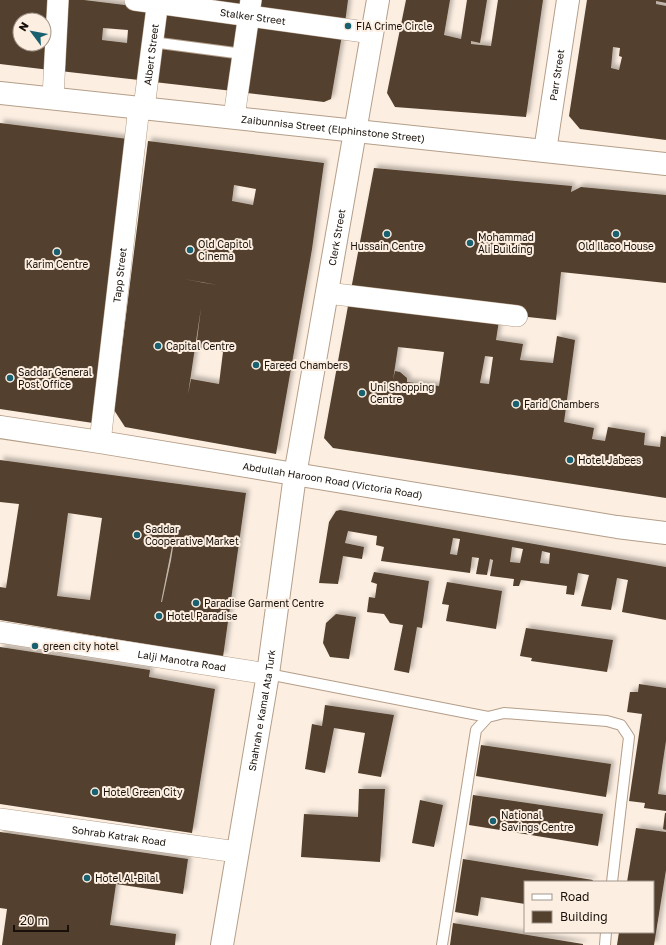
<svg xmlns="http://www.w3.org/2000/svg" width="666" height="945" font-family="'Golos Text',sans-serif">
  <defs>
    <filter id="shadow"><feDropShadow dx="3.5" dy="-3.5" stdDeviation="2" flood-color="#0004"/></filter>
  </defs>
  <rect width="100%" height="100%" fill="#fceee1"/>
  <path fill="#53402d" fill-rule="evenodd" filter="url(#shadow)" d="M0,0H52L50,70L0,64ZM20,20H44V44H20Z
    M63,0H84L149,8L139,80L60,71ZM103,28L128,30L127,43L102,40Z
    M182,0H246L244,9Z
    M257,0H348L345,23L255,11Z
    M406,0H450L444,35L461,39L467,0H487L480,43L471,41V44L491,46L498,0H543L526,117L395,107L387,93Z
    M587,0H666V3L656,1V4L666,6V140L580,129L569,116ZM613,47L620,48L619,56L622,57L619,70L611,68Z
    M163,9L243,20L233,91L154,82Z
    M254,21L342,35L331,99L324,102L247,93Z
    M0,123L128,139L93,423L0,409Z
    M148,141L324,163L312,249L276,454L125,427L114,410ZM234,185L256,189L253,205L232,201ZM184,279L218,285L205,283ZM201,308L196,348L223,352L219,384L191,379L188,394Z
    M374,168L572,186L571,192L581,187L666,195V283L561,272L556,320L500,314L496,340L523,344L520,360L553,363L557,336L575,340L564,422L594,428L592,439L605,441L608,427L645,433L644,445L660,447L661,436L666,437V498L333,448L324,438L350,295ZM398,347L444,352L439,386L407,382V378L400,372L395,371L393,380ZM485,356L493,357L489,384L480,383Z
    M0,460L246,493L223,657L0,620V587L6,588L19,504L0,502ZM68,513L102,518L90,600L57,596ZM177,521L171,560L162,602H161Z
    M340,510L666,567V620L622,612L628,580L617,578L611,610L581,606L589,575L578,573L574,595L566,594L567,586L521,580L519,586H513L514,579L490,576L493,560L490,559L487,575L476,574L479,558L472,557L470,573L381,561L384,547L376,545L377,536L348,531L345,543L364,547L362,559L343,556L338,584L319,583L329,522L336,511ZM453,538L460,539L457,555L450,554ZM512,547L523,549L520,563L510,562ZM542,551L550,553L549,564L540,563Z
    M374,572L429,581L422,628L417,627L409,673L394,670L403,625L390,623L384,614L367,612L369,597L375,598L377,584L371,582Z
    M447,582L502,591L496,629L446,621L449,605L442,604Z
    M336,614L356,617L349,659L330,657L323,643L326,623Z
    M526,628L613,640L607,672L531,661L532,658L520,656Z
    M0,647L150,670L149,677L215,689L192,833L0,804Z
    M639,684L666,688V741L658,794L666,795V811L644,808L645,803L629,801L642,714L627,712L630,692H638Z
    M325,705L394,715L381,777L358,773L365,733L334,728L325,773L305,769L312,724L322,726Z
    M481,745L611,764L606,797L476,776Z
    M359,789H385L380,862L301,857L304,814L358,817Z
    M473,795L603,814L598,846L469,825Z
    M420,800L443,805L434,847L412,843Z
    M665,813H666V830L663,829Z
    M636,828L666,832V870L654,945H617L619,932H653V882H627Z
    M0,832L188,859L183,894L116,884L110,925L176,934L175,945H2L7,909L0,908Z
    M463,859L593,880L592,882H525V904L481,897L478,916L455,912Z
    M453,923L583,944V945H450Z"/>
  <g fill="none" stroke-linecap="round" stroke-linejoin="round">
    <g stroke="#b49e89" stroke-width="12">
      <path id="lane" d="M152,42L243,54
        M268,674L488,717L504,713L607,721L621,725L629,737L612,882
        M442,945L476,730L488,717
        M605,945L606,932"/>
    </g>
    <g stroke="#b49e89" stroke-width="22">
      <g id="street">
        <path id="s1" d="M135,0L372,33"/>
        <path d="M53,98L58,0"/>
        <path id="s2" d="M144,108L158,0"/>
        <path d="M234,117L251,0"/>
        <path d="M327,293L517,316"/>
        <path id="s3" d="M100,442L139,107"/>
        <path id="s4" d="M0,632L268,674"/>
        <path id="s5" d="M0,819L237,852"/>
      </g>
    </g>
    <g stroke="#b49e89" stroke-width="24">
      <g id="secondary">
        <path id="s6" d="M545,151L568,0"/>
        <path id="s7" d="M222,945L268,674L295,475L378,0"/>
      </g>
    </g>
    <g stroke="#b49e89" stroke-width="24">
      <g id="primary">
        <path id="s8" d="M0,93L666,164"/>
        <path id="s9" d="M0,427L100,442L617,527L666,533"/>
      </g>
    </g>
    <use href="#lane" stroke="#fff" stroke-width="10"/>
    <use href="#street" stroke="#fff" stroke-width="21"/>
    <use href="#secondary" stroke="#fff" stroke-width="22"/>
    <use href="#primary" stroke="#fff" stroke-width="22"/>
  </g>
  <g fill="#196170" stroke="#fceee1" stroke-width="1.5">
    <circle cx="348" cy="26" r="4"/>
    <circle cx="387" cy="234" r="4"/>
    <circle cx="616" cy="234" r="4"/>
    <circle cx="470" cy="243" r="4"/>
    <circle cx="190" cy="250" r="4"/>
    <circle cx="57" cy="252" r="4"/>
    <circle cx="158" cy="346" r="4"/>
    <circle cx="256" cy="365" r="4"/>
    <circle cx="10" cy="378" r="4"/>
    <circle cx="362" cy="393" r="4"/>
    <circle cx="516" cy="404" r="4"/>
    <circle cx="570" cy="460" r="4"/>
    <circle cx="137" cy="535" r="4"/>
    <circle cx="196" cy="603" r="4"/>
    <circle cx="159" cy="616" r="4"/>
    <circle cx="35" cy="646" r="4"/>
    <circle cx="95" cy="792" r="4"/>
    <circle cx="493" cy="821" r="4"/>
    <circle cx="87" cy="878" r="4"/>
  </g>
  <g text-anchor="middle" stroke-width="4" stroke-linejoin="round" paint-order="stroke">
    <g font-size="10" fill="#181009" stroke="#fceee1">
      <text dy="4" stroke="none"><textPath href="#s1" startOffset="119">Stalker Street</textPath></text>
      <text dy="4" stroke="none"><textPath href="#s2" startOffset="54">Albert Street</textPath></text>
      <text dy="4" stroke="none"><textPath href="#s6" startOffset="77">Parr Street</textPath></text>
      <text dy="4" stroke="none"><textPath href="#s8" startOffset="335">Zaibunnisa Street (Elphinstone Street)</textPath></text>
      <text dy="4" stroke="none"><textPath href="#s7" startOffset="717">Clerk Street</textPath></text>
      <text dy="4" stroke="none"><textPath href="#s3" startOffset="168">Tapp Street</textPath></text>
      <text dy="4" stroke="none"><textPath href="#s9" startOffset="337">Abdullah Haroon Road (Victoria Road)</textPath></text>
      <text dy="4" stroke="none"><textPath href="#s4" startOffset="184">Lalji Manotra Road</textPath></text>
      <text dy="4" stroke="none"><textPath href="#s7" startOffset="238">Shahrah e Kamal Ata Turk</textPath></text>
      <text dy="4" stroke="none"><textPath href="#s5" startOffset="120">Sohrab Katrak Road</textPath></text>
    </g>
    <g font-size="10" fill="#181009" stroke="#fceee1" text-anchor="start">
      <text x="356" y="30">FIA Crime Circle</text>
      <text x="478" y="241">Mohammad<tspan x="478" dy="12">Ali Building</tspan></text>
      <text x="198" y="248">Old Capitol<tspan x="198" dy="12">Cinema</tspan></text>
      <text x="387" y="250" text-anchor="middle">Hussain Centre</text>
      <text x="616" y="250" text-anchor="middle">Old Ilaco House</text>
      <text x="57" y="268" text-anchor="middle">Karim Centre</text>
      <text x="166" y="350">Capital Centre</text>
      <text x="264" y="369">Fareed Chambers</text>
      <text x="18" y="376">Saddar General<tspan x="18" dy="12">Post Office</tspan></text>
      <text x="370" y="391">Uni Shopping<tspan x="370" dy="12">Centre</tspan></text>
      <text x="524" y="408">Farid Chambers</text>
      <text x="578" y="464">Hotel Jabees</text>
      <text x="145" y="533">Saddar<tspan x="145" dy="12">Cooperative Market</tspan></text>
      <text x="204" y="607">Paradise Garment Centre</text>
      <text x="167" y="620">Hotel Paradise</text>
      <text x="43" y="650">green city hotel</text>
      <text x="103" y="796">Hotel Green City</text>
      <text x="501" y="819">National<tspan x="501" dy="12">Savings Centre</tspan></text>
      <text x="95" y="882">Hotel Al-Bilal</text>
    </g>
  </g>
  <rect x="524" y="881" width="130" height="52" fill="#fceee1" stroke="#a1958b"/>
  <rect x="532" y="894" width="20" height="6" fill="#ffffff" stroke="#a1958b"/>
  <text x="560" y="901" font-size="12" fill="#181009">Road</text>
  <rect x="532" y="911" width="20" height="12" fill="#53402d" stroke="#a1958b"/>
  <text x="560" y="921" font-size="12" fill="#181009">Building</text>
  <g transform="translate(32 32) rotate(302)"><circle r="19" fill="#fceee1" stroke="#a1958b"/>
  <path d="M0-3L7 15L0 10L-7 15Z" fill="#196170"/>
  <text y="-6" font-size="11" font-weight="bold" text-anchor="middle" fill="#181009">N</text>
  </g>
  <path d="M14 925v6h54v-6" fill="none" stroke="#181009" stroke-width="2"/>
  <text x="20" y="925" font-size="12" fill="#181009" stroke="#fceee1" stroke-width="3" paint-order="stroke">20 m</text>
</svg>
